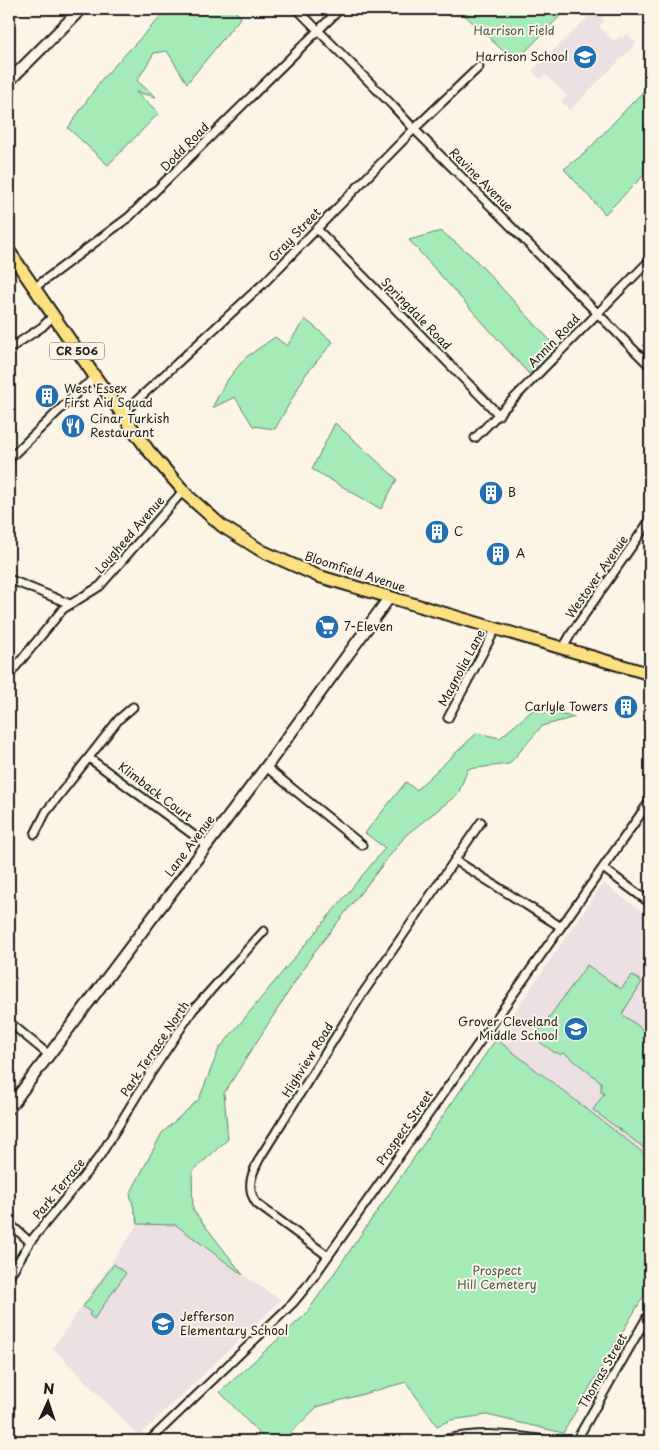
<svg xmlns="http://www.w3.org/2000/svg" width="659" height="1450" font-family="'Playpen Sans',sans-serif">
  <rect width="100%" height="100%" fill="#fcf5e5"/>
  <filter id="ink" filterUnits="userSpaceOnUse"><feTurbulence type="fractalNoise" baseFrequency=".02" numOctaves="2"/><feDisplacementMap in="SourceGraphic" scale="10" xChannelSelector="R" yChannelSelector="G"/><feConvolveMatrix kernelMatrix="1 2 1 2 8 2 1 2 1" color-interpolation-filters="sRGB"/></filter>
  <g filter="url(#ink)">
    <path fill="#ede0e3" d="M596,9H601L606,14L602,18L604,21L599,26L614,41L620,36L623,38L627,34L637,43L570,110L561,101L567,96L546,75L540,79L532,71Z
      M603,883L650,917V1158L496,1039Z
      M138,1224L176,1225L243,1275L281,1300L139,1436L53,1348Z"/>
    <path fill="#a4ebb8" stroke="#60846a" d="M168,9H233L241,17L187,83L167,51L154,53L137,81L156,97L136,92L159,113L108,165L68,128L101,80Z
      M458,9H567L515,62Z
      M650,84V169L605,214L564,169L585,153Z
      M441,231L472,256L558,349L529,374L409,240Z
      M305,319L333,342L306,374L275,429L253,426L235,397L212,408L225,383L245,358L275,337L287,346Z
      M335,423L397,479L381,509L312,469Z
      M533,710L575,717L542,726L509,764L468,769L458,794L406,835L312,955L224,1093L228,1139L192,1172L193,1210L243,1275L176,1225L138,1224L130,1194L162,1133L199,1099L219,1049L385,848L365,833L406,782L416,790L477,733L500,738Z
      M587,965L621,989L632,975L642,982L622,1014L650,1035V1152L593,1110L604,1094L601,1092V1082L563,1052L561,1055L556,1052L555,1053L534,1038Z
      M496,1039L650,1158V1285L563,1433L487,1415L451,1420L437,1426L406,1382L317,1407L282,1441H266L220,1392L306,1314Z
      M114,1264L126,1273L94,1319L89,1315L91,1312L83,1307Z"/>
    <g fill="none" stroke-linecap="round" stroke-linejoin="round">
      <g stroke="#1c1c1c" stroke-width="11">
        <path id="street" d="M297,9L393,106L414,129L650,366
          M317,229L499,415
          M34,288L129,217L340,9
          M9,349L42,327L53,316
          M122,414L265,282L414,129L479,67
          M475,438L650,260
          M9,459L83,387L96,378
          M9,579L70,604
          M563,648L571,634L650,520
          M9,675L63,609L100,586L183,491
          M448,718L496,628
          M89,758L207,845
          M266,767L362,845
          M35,834L46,812L119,719L133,707
          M455,860L561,927
          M603,868L650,903
          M9,1022L49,1055
          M9,1223L30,1242
          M328,1256L257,1204C245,1188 252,1172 261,1156L361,996L481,822
          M9,1277L30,1242L100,1156L147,1079L193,1010L264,931
          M149,1441L293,1303L307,1286L650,801
          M576,1441L650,1312"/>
      </g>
      <g stroke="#1c1c1c" stroke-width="14">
        <path id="secondary" d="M9,81L81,9
          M9,1108L266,767L389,598
          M445,1441C478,1433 510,1436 542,1441"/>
      </g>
      <g stroke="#1c1c1c" stroke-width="15">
        <path id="primary" d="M9,251L96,378L148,450L188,496L222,526L262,551L318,576L650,674"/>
      </g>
      <use href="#street" stroke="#fcf5e5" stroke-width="7"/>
      <use href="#secondary" stroke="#fcf5e5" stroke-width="10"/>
      <use href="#primary" stroke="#fde080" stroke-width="11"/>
    </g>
  </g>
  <defs>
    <g id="school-disc" transform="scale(1.25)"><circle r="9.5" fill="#1f6fb2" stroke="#fcf5e5"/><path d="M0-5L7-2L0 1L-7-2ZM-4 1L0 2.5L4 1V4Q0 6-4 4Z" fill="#fff"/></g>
    <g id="building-disc" transform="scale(1.25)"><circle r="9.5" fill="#1f6fb2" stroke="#fcf5e5"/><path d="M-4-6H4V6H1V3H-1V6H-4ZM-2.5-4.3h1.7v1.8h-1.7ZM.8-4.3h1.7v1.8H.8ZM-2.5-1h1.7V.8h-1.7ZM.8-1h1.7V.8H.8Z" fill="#fff"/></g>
    <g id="restaurant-disc" transform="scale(1.25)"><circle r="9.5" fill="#1f6fb2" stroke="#fcf5e5"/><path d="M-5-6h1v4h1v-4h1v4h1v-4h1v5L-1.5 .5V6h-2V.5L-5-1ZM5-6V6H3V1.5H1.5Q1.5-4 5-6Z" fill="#fff"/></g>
    <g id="supermarket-disc" transform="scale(1.25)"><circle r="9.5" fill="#1f6fb2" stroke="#fcf5e5"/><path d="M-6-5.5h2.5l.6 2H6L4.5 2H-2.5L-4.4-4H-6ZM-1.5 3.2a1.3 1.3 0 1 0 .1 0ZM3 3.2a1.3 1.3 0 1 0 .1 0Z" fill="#fff"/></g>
  </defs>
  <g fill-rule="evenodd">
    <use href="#school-disc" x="585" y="57"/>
    <use href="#building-disc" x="47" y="396"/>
    <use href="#restaurant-disc" x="73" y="426"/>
    <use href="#building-disc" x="491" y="493"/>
    <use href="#building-disc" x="437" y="532"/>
    <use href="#building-disc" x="498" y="554"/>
    <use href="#supermarket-disc" x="327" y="627"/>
    <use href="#building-disc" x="626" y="707"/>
    <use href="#school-disc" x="576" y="1029"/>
    <use href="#school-disc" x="163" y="1324"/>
  </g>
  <g text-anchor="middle" stroke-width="4" stroke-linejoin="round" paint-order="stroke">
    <rect fill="#fcf5e5" stroke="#5f5d58" stroke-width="1" x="49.5" y="342.5" width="55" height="17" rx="4"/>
    <g font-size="11" font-weight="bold" fill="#1c1c1c">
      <text x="77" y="355">CR 506</text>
    </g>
    <g font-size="12" fill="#455a4b" stroke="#fcf5e5">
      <text x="514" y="35">Harrison Field</text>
      <text x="497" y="1275">Prospect<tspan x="497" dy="14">Hill Cemetery</tspan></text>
    </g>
    <g font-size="12" fill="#1c1c1c" stroke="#fcf5e5" text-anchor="start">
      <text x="568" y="61" text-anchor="end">Harrison School</text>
      <text x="64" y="393">West Essex<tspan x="64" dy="14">First Aid Squad</tspan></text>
      <text x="90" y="423">Cinar Turkish<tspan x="90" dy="14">Restaurant</tspan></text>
      <text x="508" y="497">B</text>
      <text x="454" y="536">C</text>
      <text x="516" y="558">A</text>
      <text x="344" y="631">7-Eleven</text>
      <text x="608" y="711" text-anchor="end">Carlyle Towers</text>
      <text x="558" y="1026" text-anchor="end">Grover Cleveland<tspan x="558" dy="14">Middle School</tspan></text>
      <text x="180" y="1321">Jefferson<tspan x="180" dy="14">Elementary School</tspan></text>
    </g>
    <g font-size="12" fill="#1c1c1c" stroke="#fcf5e5">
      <text transform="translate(185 147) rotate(-45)" y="4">Dodd Road</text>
      <text transform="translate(481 180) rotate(45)" y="4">Ravine Avenue</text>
      <text transform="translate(295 235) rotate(-46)" y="4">Gray Street</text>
      <text transform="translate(416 314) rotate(46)" y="4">Springdale Road</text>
      <text transform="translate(554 341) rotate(-46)" y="4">Annin Road</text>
      <text transform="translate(130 535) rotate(-49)" y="4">Lougheed Avenue</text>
      <text transform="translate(355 572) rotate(18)" y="4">Bloomfield Avenue</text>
      <text transform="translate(597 577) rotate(-55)" y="4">Westover Avenue</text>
      <text transform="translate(462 668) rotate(-62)" y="4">Magnolia Lane</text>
      <text transform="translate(155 792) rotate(37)" y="4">Klimback Court</text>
      <text transform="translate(190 846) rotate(-53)" y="4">Lane Avenue</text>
      <text transform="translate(155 1049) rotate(-56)" y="4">Park Terrace North</text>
      <text transform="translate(308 1060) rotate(-58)" y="4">Highview Road</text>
      <text transform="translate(405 1128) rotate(-55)" y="4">Prospect Street</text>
      <text transform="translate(59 1189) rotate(-51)" y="4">Park Terrace</text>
      <text transform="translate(603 1371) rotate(-60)" y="4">Thomas Street</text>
    </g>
  </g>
  <rect width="659" height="1450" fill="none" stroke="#fcf5e5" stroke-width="30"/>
  <rect x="15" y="15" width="629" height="1420" fill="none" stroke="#1c1c1c" stroke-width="2" filter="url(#ink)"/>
  <g transform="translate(48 1402) rotate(3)" stroke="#fcf5e5" stroke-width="4" paint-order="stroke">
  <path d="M0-4L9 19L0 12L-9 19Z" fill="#1c1c1c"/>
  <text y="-8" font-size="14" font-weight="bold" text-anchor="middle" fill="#1c1c1c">N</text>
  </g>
</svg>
